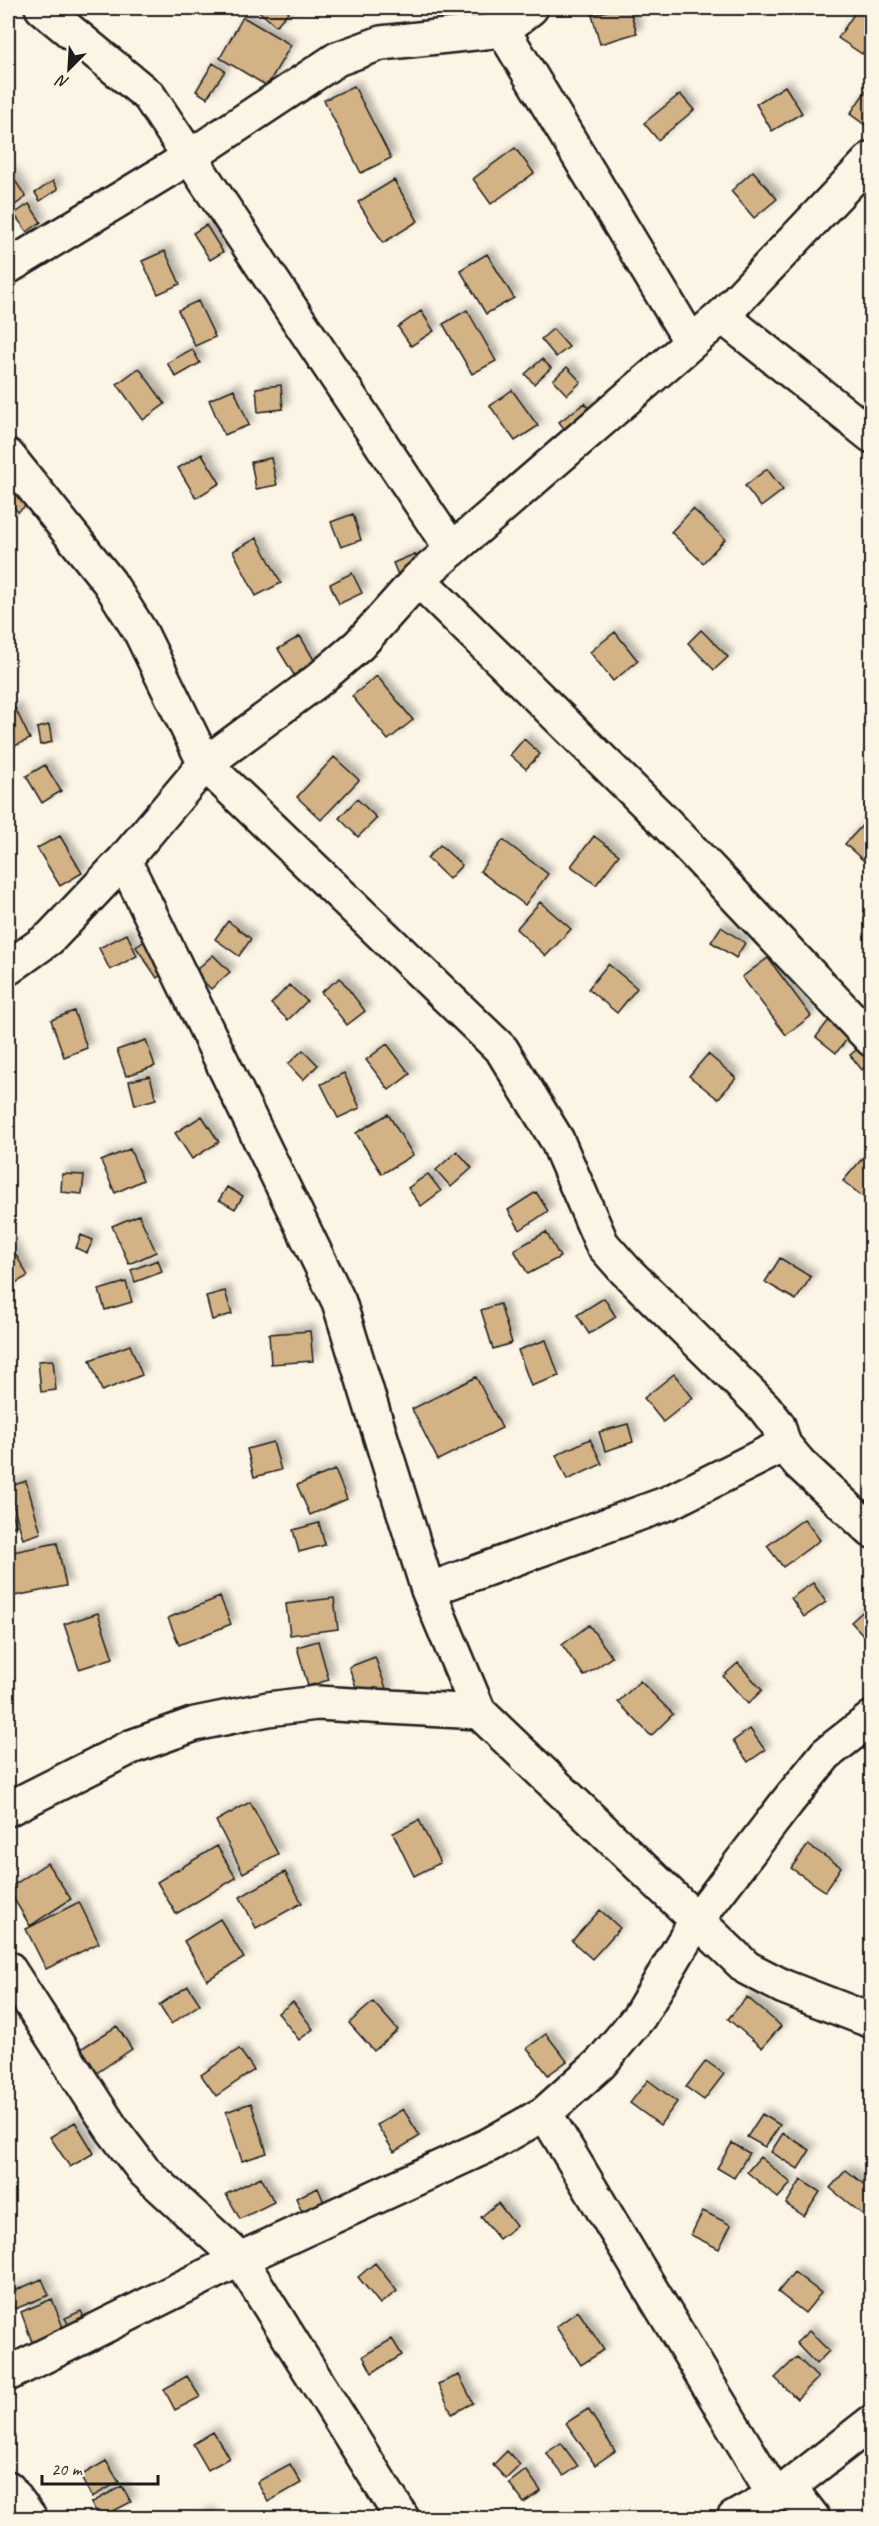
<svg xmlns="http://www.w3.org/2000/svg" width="879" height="2526" font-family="Caveat,sans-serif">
  <defs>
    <filter id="shadow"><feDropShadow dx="5.5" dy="-5.5" stdDeviation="3" flood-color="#0004"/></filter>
  </defs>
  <rect width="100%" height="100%" fill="#fcf5e5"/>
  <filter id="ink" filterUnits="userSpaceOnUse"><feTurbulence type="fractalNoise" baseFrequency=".0167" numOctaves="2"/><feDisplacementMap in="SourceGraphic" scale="12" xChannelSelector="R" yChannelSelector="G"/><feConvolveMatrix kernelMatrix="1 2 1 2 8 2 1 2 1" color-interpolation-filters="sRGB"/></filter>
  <g filter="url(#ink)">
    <path fill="#d3b286" stroke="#1c1c1c" stroke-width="1.5" filter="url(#shadow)" d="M255,8H292L276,26Z
      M619,8H629L637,33L600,44L592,15Z
      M858,8L872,9V39L862,54L838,38Z
      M243,17L291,45L267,86L220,58Z
      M213,63L225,71L207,98L196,91Z
      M354,86L391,158L361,173L324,100Z
      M785,86L802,113L772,131L756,104Z
      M869,86L872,88V130L850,114Z
      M680,94L694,110L658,140L644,123Z
      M515,148L534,173L491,204L473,179Z
      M8,170L26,197L8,210Z
      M753,171L777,199L754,218L731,191Z
      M394,180L418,221L383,243L358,202Z
      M53,181L58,189L40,201L35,193Z
      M29,204L41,222L27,232L14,214Z
      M206,225L223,252L210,260L193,233Z
      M165,251L180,284L158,294L142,261Z
      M487,254L514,298L486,314L460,270Z
      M198,301L215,337L195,346L178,310Z
      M467,310L496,361L472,374L443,324Z
      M421,311L434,331L411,346L398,327Z
      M553,329L569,347L556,357L541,339Z
      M192,349L200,363L176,377L167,363Z
      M542,359L551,368L534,384L525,374Z
      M567,367L581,382L567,395L553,380Z
      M139,368L165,404L143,420L117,384Z
      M281,385L283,409L258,412L256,388Z
      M234,389L249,425L224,435L209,400Z
      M512,390L538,426L515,441L490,406Z
      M585,403L594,417L569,435L559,422Z
      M202,454L220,483L196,498L178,468Z
      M271,458L277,485L256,489L251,462Z
      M767,469L783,490L761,507L745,486Z
      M12,478L32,501L18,512L8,500V482Z
      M693,509L725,539L703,563L671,532Z
      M353,514L361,540L341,547L331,522Z
      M257,538L281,583L256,596L233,551Z
      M415,554L422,571L400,580L393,563Z
      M352,573L362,593L339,604L330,584Z
      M701,630L728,657L714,670L688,643Z
      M615,632L638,661L613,681L590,652Z
      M300,636L320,670L299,683L278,649Z
      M377,676L413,720L388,740L352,696Z
      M15,708L30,739L8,749V711Z
      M49,725L52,742L40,745L37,728Z
      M524,739L540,754L526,769L510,755Z
      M334,757L359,780L321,820L297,797Z
      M45,765L61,791L42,803L26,776Z
      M357,799L377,818L358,837L339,818Z
      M872,815V868L845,844Z
      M60,836L82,873L60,886L37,848Z
      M594,836L619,855L596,885L571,866Z
      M503,840L548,874L525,905L480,871Z
      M440,845L462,865L449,879L427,858Z
      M540,902L571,929L546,956L516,929Z
      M228,921L251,939L239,956L215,939Z
      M721,927L745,943L736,958L711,942Z
      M127,934L137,956L110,970L99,948Z
      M154,935L175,965L157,978L136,947Z
      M213,955L230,972L211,989L194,972Z
      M768,958L811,1016L786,1035L742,977Z
      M608,964L637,988L617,1013L588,989Z
      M340,978L365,1011L347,1025L321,992Z
      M289,985L307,1001L288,1020L271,1004Z
      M74,1011L87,1048L64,1057L51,1020Z
      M832,1016L853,1032L836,1053L816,1037Z
      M146,1040L155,1066L126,1076L117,1050Z
      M387,1044L410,1074L389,1090L366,1060Z
      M861,1046L872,1060L862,1070L850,1055Z
      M303,1050L318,1065L303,1080L288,1064Z
      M708,1054L736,1078L718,1099L689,1076Z
      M344,1073L360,1108L338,1118L321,1084Z
      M150,1076L156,1099L135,1105L129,1081Z
      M388,1114L413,1155L382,1174L356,1133Z
      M202,1116L219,1142L192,1159L175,1133Z
      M130,1149L143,1180L115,1193L101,1161Z
      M457,1151L472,1168L451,1187L436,1170Z
      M868,1152L872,1155V1204L843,1181Z
      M62,1174L84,1175L82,1194L61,1192Z
      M428,1174L441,1191L421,1206L408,1188Z
      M227,1187L243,1196L235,1209L219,1200Z
      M536,1192L548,1211L520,1230L508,1210Z
      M139,1215L156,1252L129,1264L112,1226Z
      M546,1232L560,1257L528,1274L514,1250Z
      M81,1235L93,1240L87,1253L76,1248Z
      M8,1241L28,1276L8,1287Z
      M780,1258L811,1277L796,1300L765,1282Z
      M158,1260L162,1272L135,1282L131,1270Z
      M126,1282L132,1302L105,1310L99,1290Z
      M225,1291L232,1314L212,1320L206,1296Z
      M604,1298L616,1317L589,1334L577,1315Z
      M500,1304L512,1343L493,1349L481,1310Z
      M310,1331L313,1361L271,1364L269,1334Z
      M546,1340L559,1376L531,1386L518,1350Z
      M130,1345L142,1375L102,1391L90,1360Z
      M53,1360L56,1390L41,1392L38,1361Z
      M674,1374L693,1398L663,1422L644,1398Z
      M476,1377L502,1428L438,1460L412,1409Z
      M628,1424L633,1442L605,1451L599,1432Z
      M590,1439L602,1464L567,1480L556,1455Z
      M273,1442L281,1470L254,1477L247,1449Z
      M335,1470L347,1499L310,1515L297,1485Z
      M26,1481L41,1533L23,1539L8,1487Z
      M8,1503L17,1525L8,1529Z
      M804,1519L820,1540L783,1567L767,1546Z
      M319,1523L325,1545L299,1552L293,1530Z
      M57,1543L66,1586L14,1596L8,1553Z
      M813,1583L826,1602L804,1617L791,1598Z
      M220,1597L231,1624L179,1645L168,1618Z
      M334,1598L338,1629L290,1635L286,1604Z
      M870,1605L872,1639L869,1641L851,1622Z
      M98,1613L113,1658L79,1669L64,1624Z
      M589,1625L612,1657L584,1676L562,1645Z
      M318,1641L329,1680L308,1686L297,1647Z
      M375,1657L388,1694L362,1704L349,1667Z
      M738,1663L762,1690L748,1704L723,1676Z
      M640,1681L673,1714L651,1736L618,1702Z
      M750,1729L765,1750L748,1762L733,1741Z
      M250,1802L278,1854L243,1873L216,1821Z
      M419,1820L440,1863L414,1876L393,1833Z
      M808,1845L841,1867L825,1891L791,1868Z
      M217,1846L236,1878L176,1914L157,1882Z
      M47,1863L71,1899L30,1926L8,1889Z
      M285,1872L302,1903L256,1928L240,1897Z
      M79,1902L99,1943L46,1969L26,1929Z
      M600,1910L620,1928L592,1959L572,1941Z
      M220,1919L244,1958L207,1980L184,1941Z
      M188,1986L200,2004L171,2024L159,2005Z
      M747,1997L781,2026L762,2048L728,2019Z
      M293,2002L313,2029L299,2040L278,2013Z
      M373,2002L398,2030L374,2051L349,2023Z
      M117,2026L132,2049L95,2074L79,2050Z
      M546,2034L567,2061L548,2075L527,2048Z
      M239,2049L254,2070L216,2096L201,2075Z
      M706,2061L724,2074L704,2100L686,2087Z
      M648,2080L677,2102L660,2125L630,2103Z
      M251,2103L267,2153L242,2161L226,2112Z
      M403,2109L420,2136L394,2152L377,2125Z
      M762,2114L780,2125L765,2147L747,2137Z
      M75,2122L94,2153L70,2167L50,2137Z
      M783,2133L810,2150L798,2169L771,2152Z
      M732,2143L749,2153L734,2178L717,2168Z
      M760,2157L791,2183L778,2198L747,2172Z
      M846,2170L872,2191V2222L830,2188Z
      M261,2177L274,2202L240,2219L226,2194Z
      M801,2180L820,2192L804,2216L786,2204Z
      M318,2188L330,2217L308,2226L296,2198Z
      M498,2203L516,2226L499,2239L481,2217Z
      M703,2211L731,2225L719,2249L691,2235Z
      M375,2263L397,2291L380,2304L358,2277Z
      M794,2272L821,2293L805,2313L778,2292Z
      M42,2279L49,2295L15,2309L9,2293Z
      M52,2299L64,2330L32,2342L21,2312Z
      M81,2311L89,2328L74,2335L65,2318Z
      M578,2311L604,2350L581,2365L556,2327Z
      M809,2331L829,2351L816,2364L796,2343Z
      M392,2339L402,2355L372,2373L363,2356Z
      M797,2357L818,2378L797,2399L775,2378Z
      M459,2375L473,2403L452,2414L438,2384Z
      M187,2376L200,2397L175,2410L164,2389Z
      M588,2409L615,2451L595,2465L566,2423Z
      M213,2432L229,2458L208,2470L193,2444Z
      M561,2443L578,2466L564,2476L546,2453Z
      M507,2451L520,2465L506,2479L493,2465Z
      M106,2461L119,2482L92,2497L80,2476Z
      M290,2464L301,2483L268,2502L257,2482Z
      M526,2470L541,2491L524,2503L509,2483Z
      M122,2486L131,2502L100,2518L91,2503Z
      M209,2513L211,2518H196Z"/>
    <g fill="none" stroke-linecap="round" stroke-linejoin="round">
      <g stroke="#1c1c1c" stroke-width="38">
        <path id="minor" d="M42,8L149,96L452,550
          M503,30L691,342
          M8,267L188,158L337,59L381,43L503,30L531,8
          M722,316L872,436
          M8,456L109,582L141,633L205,764L502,1050L557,1140L602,1244L625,1270L764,1407L778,1425L784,1445L800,1464L872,1531
          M418,579L667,824L872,1040
          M124,860L339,1302L428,1590L479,1712L747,1968L784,1987L872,2021
          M8,968L50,938L124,860L205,764L317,681L359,645L418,579L722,316L872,158
          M428,1590L668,1503L784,1445
          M8,1809L131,1747L195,1724L268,1709L317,1703L479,1712
          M8,1968L112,2129L144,2171L240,2259L402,2518
          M545,2113L775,2496
          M8,2374L240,2259L489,2145L545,2113L601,2063L639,2017L696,1921L788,1801L826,1754L872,1718
          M789,2487L813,2518
          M8,2488L30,2518
          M734,2518L789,2487L872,2422"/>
      </g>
      <use href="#minor" stroke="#fcf5e5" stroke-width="33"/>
    </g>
  </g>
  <rect width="879" height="2526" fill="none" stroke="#fcf5e5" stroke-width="30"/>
  <rect x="15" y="15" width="849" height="2496" fill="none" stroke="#1c1c1c" stroke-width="2" filter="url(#ink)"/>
  <g transform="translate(69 69) rotate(204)" stroke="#fcf5e5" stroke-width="4.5" paint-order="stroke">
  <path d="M0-4.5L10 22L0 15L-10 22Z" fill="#1c1c1c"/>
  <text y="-9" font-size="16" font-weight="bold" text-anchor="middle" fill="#1c1c1c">N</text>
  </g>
  <path d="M42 2475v9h116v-9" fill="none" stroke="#1c1c1c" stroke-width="3"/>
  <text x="51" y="2475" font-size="18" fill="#1c1c1c" stroke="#fcf5e5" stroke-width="4.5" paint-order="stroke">20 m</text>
</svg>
